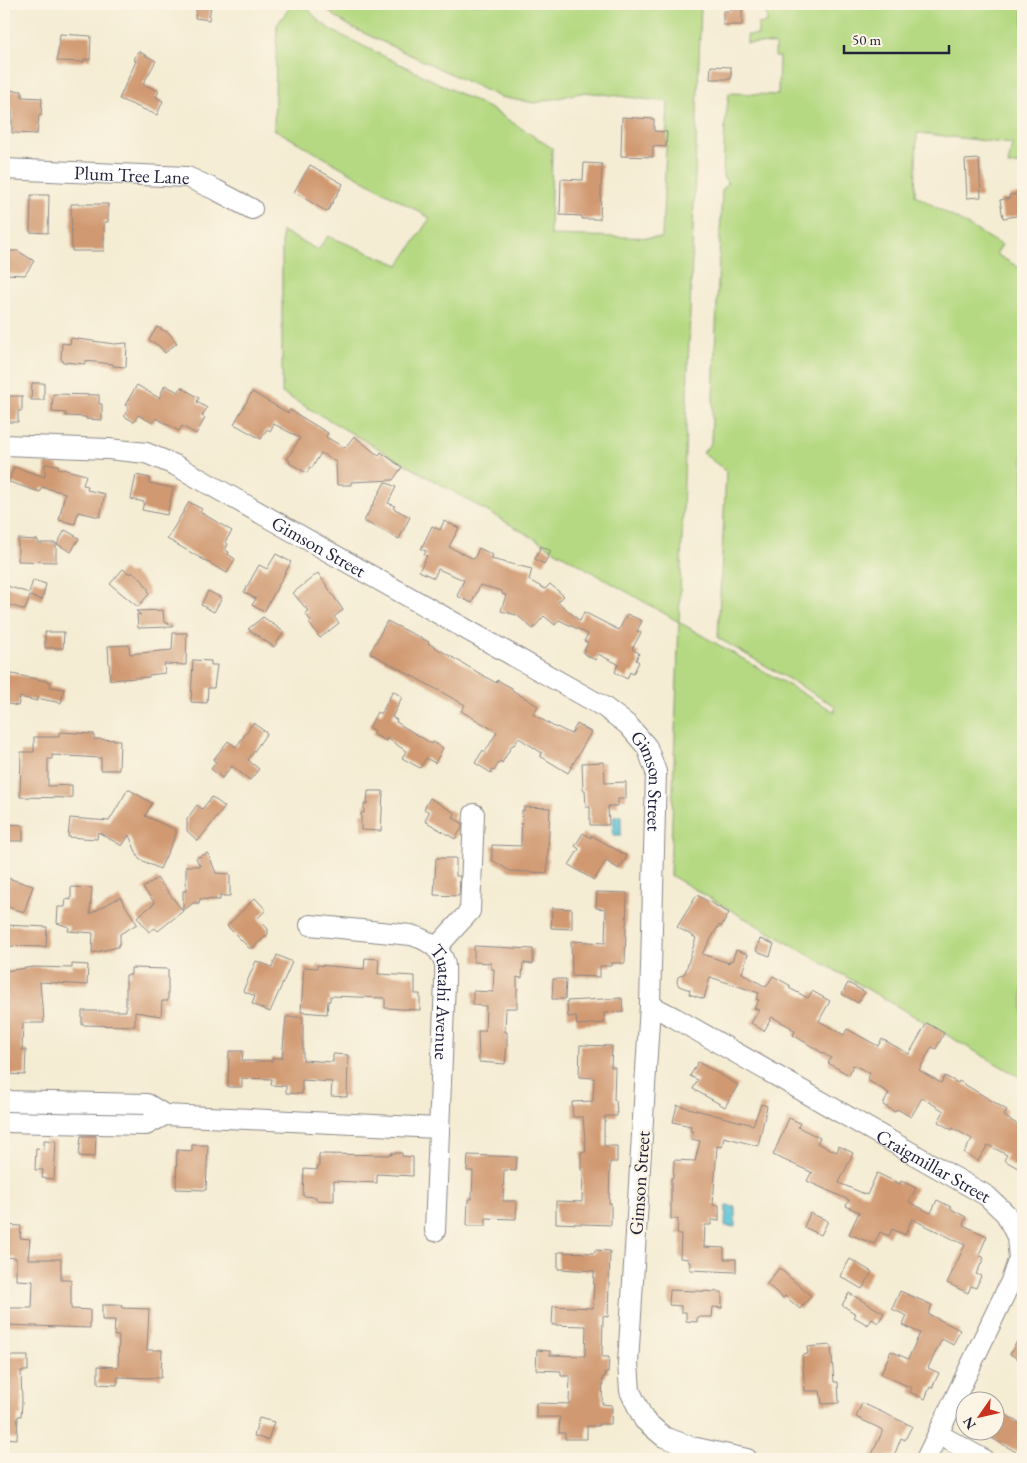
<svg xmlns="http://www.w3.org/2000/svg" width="1027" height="1463" font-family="'EB Garamond',serif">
  <rect width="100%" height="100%" fill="#fcf5e5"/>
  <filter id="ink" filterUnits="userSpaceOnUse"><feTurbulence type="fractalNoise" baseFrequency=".02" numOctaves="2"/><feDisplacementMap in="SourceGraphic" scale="10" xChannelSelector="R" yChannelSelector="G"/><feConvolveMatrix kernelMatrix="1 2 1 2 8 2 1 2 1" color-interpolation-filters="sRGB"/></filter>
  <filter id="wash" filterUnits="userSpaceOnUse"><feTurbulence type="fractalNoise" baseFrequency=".0096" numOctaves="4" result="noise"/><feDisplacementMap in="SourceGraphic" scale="20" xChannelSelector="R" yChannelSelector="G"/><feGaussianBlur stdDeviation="1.12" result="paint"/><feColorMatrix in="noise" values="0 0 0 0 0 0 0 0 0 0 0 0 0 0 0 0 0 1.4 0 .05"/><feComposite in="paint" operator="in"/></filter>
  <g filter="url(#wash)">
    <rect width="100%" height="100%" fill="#f4ecd3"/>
    <path fill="#b5d982" stroke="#6c7e5e" d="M292,4H304L318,20L331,30L493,110L552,148L550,235L662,238L668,102L585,92L535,103L500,97L353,28L337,18L321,4H701L679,622L835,712V706L718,638L726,471L703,453L711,443L722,190L728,183L723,177L725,124L729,93L778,95L779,57H775V44L747,43V35H758V24L767,23L766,11L772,6L790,10L795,4H1019L1023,6V164L1008,165L1012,144L917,133L915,195L1002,245L996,254L1023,270V1079L670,875L679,622L282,393V231L318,250L328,236L399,265L430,218L274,129L277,25Z"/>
    <path fill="#58c1d4" stroke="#3d7288" d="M614,816H621V835H613Z
      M726,1206L735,1207V1227L725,1226Z"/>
    <g id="blocks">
      <path fill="#d09971" d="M197,4H211L209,20L195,18Z
        M731,5H742V25H723V11H730Z
        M60,34L91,36L90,60L84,59V62L57,61Z
        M138,51L156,61L143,84L159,91L156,97L163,101L157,115L119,99L136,61L134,60Z
        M711,66L731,67V79H710Z
        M7,90L22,91V97L42,98L41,116L39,115L37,134L12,133V110H10V106H6Z
        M622,117L654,119V131L667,132L666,147L653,146V157L621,156Z
        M979,159L981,197L967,198L965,160Z
        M584,163L602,164L600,219H582V216L560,215L561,179L583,180Z
        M310,165L343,184L327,212L294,192Z
        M1023,194V215L1003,218L1000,200L1010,198L1009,195Z
        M31,195H49L48,233L30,232Z
        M71,204H108V222H104V251H72Z
        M4,251H18L34,261L25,275L4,274Z
        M157,327L169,333L177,343L165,353L159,346L149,340Z
        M71,338L114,344L127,343L126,367L113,366V364L85,361V364L63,362L61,358L62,343L70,344Z
        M32,383H44V400H31Z
        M137,385L159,398L165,385L178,392L181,387L199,398L197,402L207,408L202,416L205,418L196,434L182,426L179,431L156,418L153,423L138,415L134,422L124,416L129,407L125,405Z
        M252,392L288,413L290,410L328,433L326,437L345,448L354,436L379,456L381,452L402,467L393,480L351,482V485H337L336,462L321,453L312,468L310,467L307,473L289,463L290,461L287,459L300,438L274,424L270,431L267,429L261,439L234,424Z
        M53,394L99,395V404H102V420L86,419V417L66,416V413L52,412Z
        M4,396H22V411H18V422H4Z
        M45,464L58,465V468L86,475L83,485L88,486L87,490L105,494L100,517L78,512L75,524L59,520L65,493L42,487L40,492L9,482L14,467L45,477Z
        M136,475L150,478L149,483L173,488L167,515L142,510L144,502L131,499Z
        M385,482L396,487L388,503L395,506L393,508L410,517L399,539L364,521Z
        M189,502L202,509L200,512L232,531L225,542L228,544L225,550L229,552L228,554L235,559L227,573L167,539Z
        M444,521L459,528L449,547L474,559L479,548L493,555L491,559L532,569L529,580L545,589L550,584L564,596L558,602L580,621L584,612L619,630L627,614L642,621L637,631L641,633L632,649L639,653L636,660L639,662L633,674L630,672L627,679L615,672L618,664L598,654L595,660L583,653L588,643L584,641L588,634L559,620L555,625L544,616L533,629L517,615L501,611L506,595L502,594V591L480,585L472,603L457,596L464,580L438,569L434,578L419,571L427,556L424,555L426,551L421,549L432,526L440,530Z
        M65,530L79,538L71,552L57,544Z
        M18,539L38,540V543H56V562L18,561Z
        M541,546L551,551L544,564L535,559Z
        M276,554L291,562L264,612L252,605L256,599L244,592L259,565L267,569Z
        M123,569L128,573H133L142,580L148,589L149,594L138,607L110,584Z
        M318,573L343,610L334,617L339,623L320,638L309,623L311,621L305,613L308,611L293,593Z
        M33,580L46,584L42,600L30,596L25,610L4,603V585L29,593Z
        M208,591L222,598L214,612L201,605Z
        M163,610L164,622L173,625L172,627L138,628L137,614L141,615L136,611Z
        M263,617L284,632L274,647L248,629Z
        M387,621L429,642L428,643L496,683L497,680L512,688V690L538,706L533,714L556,728L557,727L571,734L577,724L591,732L568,773L540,756L542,753L519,738L514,745H512L502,763L500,761L494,771L492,770L491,773L475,763L483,750L485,752L497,732L461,711L465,705L370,653Z
        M45,632H64L63,648H45Z
        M173,633H187L186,665L164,664L165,673L149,675V677L110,680L108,646L129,645L130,654L172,650Z
        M193,660L211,661V665H217L214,688H208L207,703L191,702Z
        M7,673L51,682L50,687L64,689L61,703L37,698V701L20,697L18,706L4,703V688Z
        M393,691L402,697L392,717L397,720L396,722L432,744L433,742L443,748L435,763L426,758L420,768L402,758L406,751L387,738L386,741L373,734L375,731L369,728L377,712L381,714Z
        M253,723L267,733L248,760L259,769L250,780L232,766L222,778L211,769L216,762L213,760L228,741L236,747Z
        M59,732L94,734V739L120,740L119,770H101V758L52,755V759H48V786L72,785V798L20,797L21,752H34V737H59Z
        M604,762L605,783L626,782V799H618V806H608L609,825H590V807H586L585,790H583L582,763Z
        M128,789L152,803L145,816L176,830V834L160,869L139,859L129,835L122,846L98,832L97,839L68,837L70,818L109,821Z
        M368,791H383L381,831L361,830V813H364V804H367Z
        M212,797L225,807L198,841L187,831V819L197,805L202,809Z
        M430,798L455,813L453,818L462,823V828L455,839L425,821L429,812L424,809Z
        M524,807L550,808L547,873L510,871L492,860V845L521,846L522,810L524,811Z
        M4,824L23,825V841H4Z
        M583,833L591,838V835L627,856L619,869L606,861L594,880L569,865L579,849L575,846Z
        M208,853L216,873L230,874V896H220V900L200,899L199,903H193L158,931L155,928L149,932L137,917L155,903L143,888L157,878L183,911V891H186V866H200L196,858Z
        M436,858H456V876H460L459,896L434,895Z
        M4,877L33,886L24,912L4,906Z
        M71,887L92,888L90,914L120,897L137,924L120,934V942L118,947L92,953L93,933L68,931L69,927L57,923L58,907H65L66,899L71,900Z
        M597,892L627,893L625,963H612V966H600V977L572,976L571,941L605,943L606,909L596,908Z
        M697,895L729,913L721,927L719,925L702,954L729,963L730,960L732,961L736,950L748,954L742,973L766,987L773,976L791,986L789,988L808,998L812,991L830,1001L819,1021L844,1035L847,1029L878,1046L882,1039L909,1054L927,1023L944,1033L936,1049L932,1047L919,1070L941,1083L945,1076L958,1083L959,1081L1007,1110L1004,1116L1023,1128V1171L1004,1160L1007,1155L988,1145L978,1161L964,1153L972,1139L953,1128L952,1130L938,1122L944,1111L922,1098L911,1117L897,1109L895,1112L883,1105L889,1093L867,1080L870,1073L853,1065L849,1075L828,1063L831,1058L793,1035L795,1031L791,1029L792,1028L772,1017L764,1031L751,1023L759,1010L754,1008L759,1000L756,999L759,993L710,977L704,999L689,994L690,990L679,986L677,982L678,977L685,973L696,938L677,927Z
        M255,898L266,910L258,918L268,929V934L253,948H249L227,926Z
        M552,908L572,909V929L551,928Z
        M5,925L47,927L46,947L4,946Z
        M760,939L774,944L770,956L756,951Z
        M474,946L533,949V964L523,963L522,978L517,977V1008H506L505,1032H507V1046L505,1064L479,1062L478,1031H485L486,1006L473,1005V991L493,992L494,969H491V963L474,962Z
        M277,955L292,962L270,1012L252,1004L255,996L243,991L256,961L272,967Z
        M365,958L379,959L378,974L415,976V994H420V1010L385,1008V998L330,996V1001H328L327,1014L301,1012L304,967L317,968V965L364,969Z
        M72,964L88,965L87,985L40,982L42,1006H43L44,1023H23L22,1050H26L25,1075L5,1074L6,1070H4L5,1036H4V971L34,967L72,968Z
        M131,968L168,969V1001H162L161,1016L135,1012V1026L82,1025V1011H126V975H131Z
        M553,979H566L565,999H552Z
        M848,983L865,992L858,1003L842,994Z
        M622,998L623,1012L604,1013L605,1023L577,1025L576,1016L568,1017L567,1001Z
        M286,1017H303V1060L333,1062V1054L348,1055L347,1097L331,1096L332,1082L302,1080V1094L286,1093V1086L271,1085L272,1079L242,1078V1087H228L229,1051H243L242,1061H272V1058H282Z
        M580,1045L612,1046L611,1067H615L614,1100H616L617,1116H605V1122H604V1146H617V1162H610L609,1203H611V1225L556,1223V1201L582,1202L583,1170H581V1152H586L583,1117H573L572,1102L593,1101L594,1078L579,1077Z
        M698,1062L738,1085L725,1107L693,1089L698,1080L690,1076Z
        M761,1104L767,1106L758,1146L724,1137L722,1147L717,1146L713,1205H719V1221L711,1220V1225H705L704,1247L724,1248V1259H736V1272L690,1270V1262H688V1259L680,1258L681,1234H677L678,1219H671V1178H673L674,1160L695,1161L700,1141L691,1139L693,1131H690L691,1126L673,1122L677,1105L753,1125Z
        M789,1118L800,1123L798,1127L820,1138L817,1143L837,1152L839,1146L853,1153L839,1183L867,1195L877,1173L900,1184L901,1181L916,1188L909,1202L931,1213L937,1200L951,1207V1209L966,1217L963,1225L987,1236L979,1255L984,1258L976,1274L981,1276L976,1288L971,1286L968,1293L947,1283L965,1245L912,1219L905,1235L892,1229L889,1236L880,1232L874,1244L849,1234L859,1212L846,1206L849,1200L807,1181L811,1173H813L773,1155Z
        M81,1136H96L95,1157L79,1156Z
        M44,1140L56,1141L54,1179L42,1178L43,1170H35L36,1148L44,1149Z
        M192,1145H208L206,1190L176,1189L177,1150L192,1151Z
        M391,1153H402V1156L413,1157V1176L377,1174V1183L334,1181V1201L316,1200V1197L303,1196L304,1169L317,1170V1167H319V1154L392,1155Z
        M468,1155L517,1157L516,1171L504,1170L503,1201H517L516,1219L486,1218V1226H467L468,1199H472L473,1171H467Z
        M810,1213L828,1221L821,1235L804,1227Z
        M4,1225L21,1226L20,1238L30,1239L28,1259H61V1280H71V1309L90,1310V1328L4,1325V1308H32L33,1281L16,1280V1258L4,1257Z
        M595,1250L610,1251L608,1317L603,1316L602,1357H609L608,1373H605V1377H603L602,1404L612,1405L611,1424H599V1426H587V1439H565V1433H559L560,1417H536V1403L569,1404L570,1376H561V1371L536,1370L537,1350L550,1351V1355L585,1356L586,1326L552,1325L553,1306L593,1308L594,1271L558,1269V1252L594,1253Z
        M850,1259L872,1272L862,1289L840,1276Z
        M779,1268L811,1296L800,1309L785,1296L783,1298L767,1284Z
        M670,1290L722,1292V1308L713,1307L712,1317H697V1322L686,1321V1312H681V1306L669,1305Z
        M900,1291L932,1305L928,1314L960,1330L953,1345L942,1339L928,1368L939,1373L932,1388L930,1387L925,1399L910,1392L912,1388L881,1374L891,1351L908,1359L920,1333L903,1325L907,1316L892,1309Z
        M849,1293L884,1313L878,1323L872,1319L868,1325L854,1317L856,1314L842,1305Z
        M102,1305H121L122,1308L149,1309L147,1350H162L161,1378L118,1377L117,1385L98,1384V1366L118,1367L119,1336H114L115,1320H102Z
        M1023,1331V1362L1010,1354Z
        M831,1345L834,1382H838L839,1403L822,1404L820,1391H805L802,1355L808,1354L807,1347Z
        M4,1356H28V1371H21L22,1402L21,1416H18L17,1439L4,1438Z
        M862,1403L912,1426L905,1440L901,1438L894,1456L889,1455L887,1459H870L883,1430L856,1417Z
        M1003,1413L1023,1425V1456L990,1437Z
        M259,1418L274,1422L268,1440L254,1436Z"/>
    </g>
  </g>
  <g filter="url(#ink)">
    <use href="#blocks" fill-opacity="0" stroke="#8b8787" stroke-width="1"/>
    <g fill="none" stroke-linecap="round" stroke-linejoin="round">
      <g stroke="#8b8787" stroke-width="22">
        <g id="minor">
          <path id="s1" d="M4,169L187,177L216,190L252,209"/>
          <path id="s2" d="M4,445L108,449L146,453L175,465L604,707L628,725L647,747L656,772L650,1005L628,1363L630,1391L644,1420L664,1437L692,1447L747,1459"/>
          <path id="s3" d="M310,925L411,935C425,939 439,946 444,961C446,967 445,975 445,982L435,1231"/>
          <path d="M436,948L470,911L474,814"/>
          <path id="s4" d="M650,1005L675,1018L987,1196L1006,1214L1017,1237L1019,1258L1011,1281L926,1459"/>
          <path d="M4,1101L147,1104L165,1115"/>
          <path d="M4,1122L146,1125L165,1115L438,1128"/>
          <path d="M938,1434L983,1459"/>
        </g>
      </g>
      <use href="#minor" stroke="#fff" stroke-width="20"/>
    </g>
  </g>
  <g text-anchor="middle" stroke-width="5" stroke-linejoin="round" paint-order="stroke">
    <g font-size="19" fill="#22223b" stroke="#fcf5e5">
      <text dy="7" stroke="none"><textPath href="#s1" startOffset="128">Plum Tree Lane</textPath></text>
      <text dy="7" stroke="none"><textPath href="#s2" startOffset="339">Gimson Street</textPath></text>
      <text dy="7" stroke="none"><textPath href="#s2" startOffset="759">Gimson Street</textPath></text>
      <text dy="7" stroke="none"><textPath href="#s3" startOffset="186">Tuatahi Avenue</textPath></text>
      <text dy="7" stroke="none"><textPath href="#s4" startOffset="326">Craigmillar Street</textPath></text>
      <text transform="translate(639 1183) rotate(-86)" y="7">Gimson Street</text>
    </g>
  </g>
  <rect width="1027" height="1463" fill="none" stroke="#fcf5e5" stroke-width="20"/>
  <g transform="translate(980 1416) rotate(236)"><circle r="24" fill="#fcf5e5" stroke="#a5a1a1"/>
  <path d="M0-4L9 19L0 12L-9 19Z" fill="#c8321e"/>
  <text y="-8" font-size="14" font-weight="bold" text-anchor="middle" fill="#22223b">N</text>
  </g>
  <path d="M844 45v8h105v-8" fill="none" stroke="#22223b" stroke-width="2.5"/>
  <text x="852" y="45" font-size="15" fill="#22223b" stroke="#fcf5e5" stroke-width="4" paint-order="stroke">50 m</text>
</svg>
